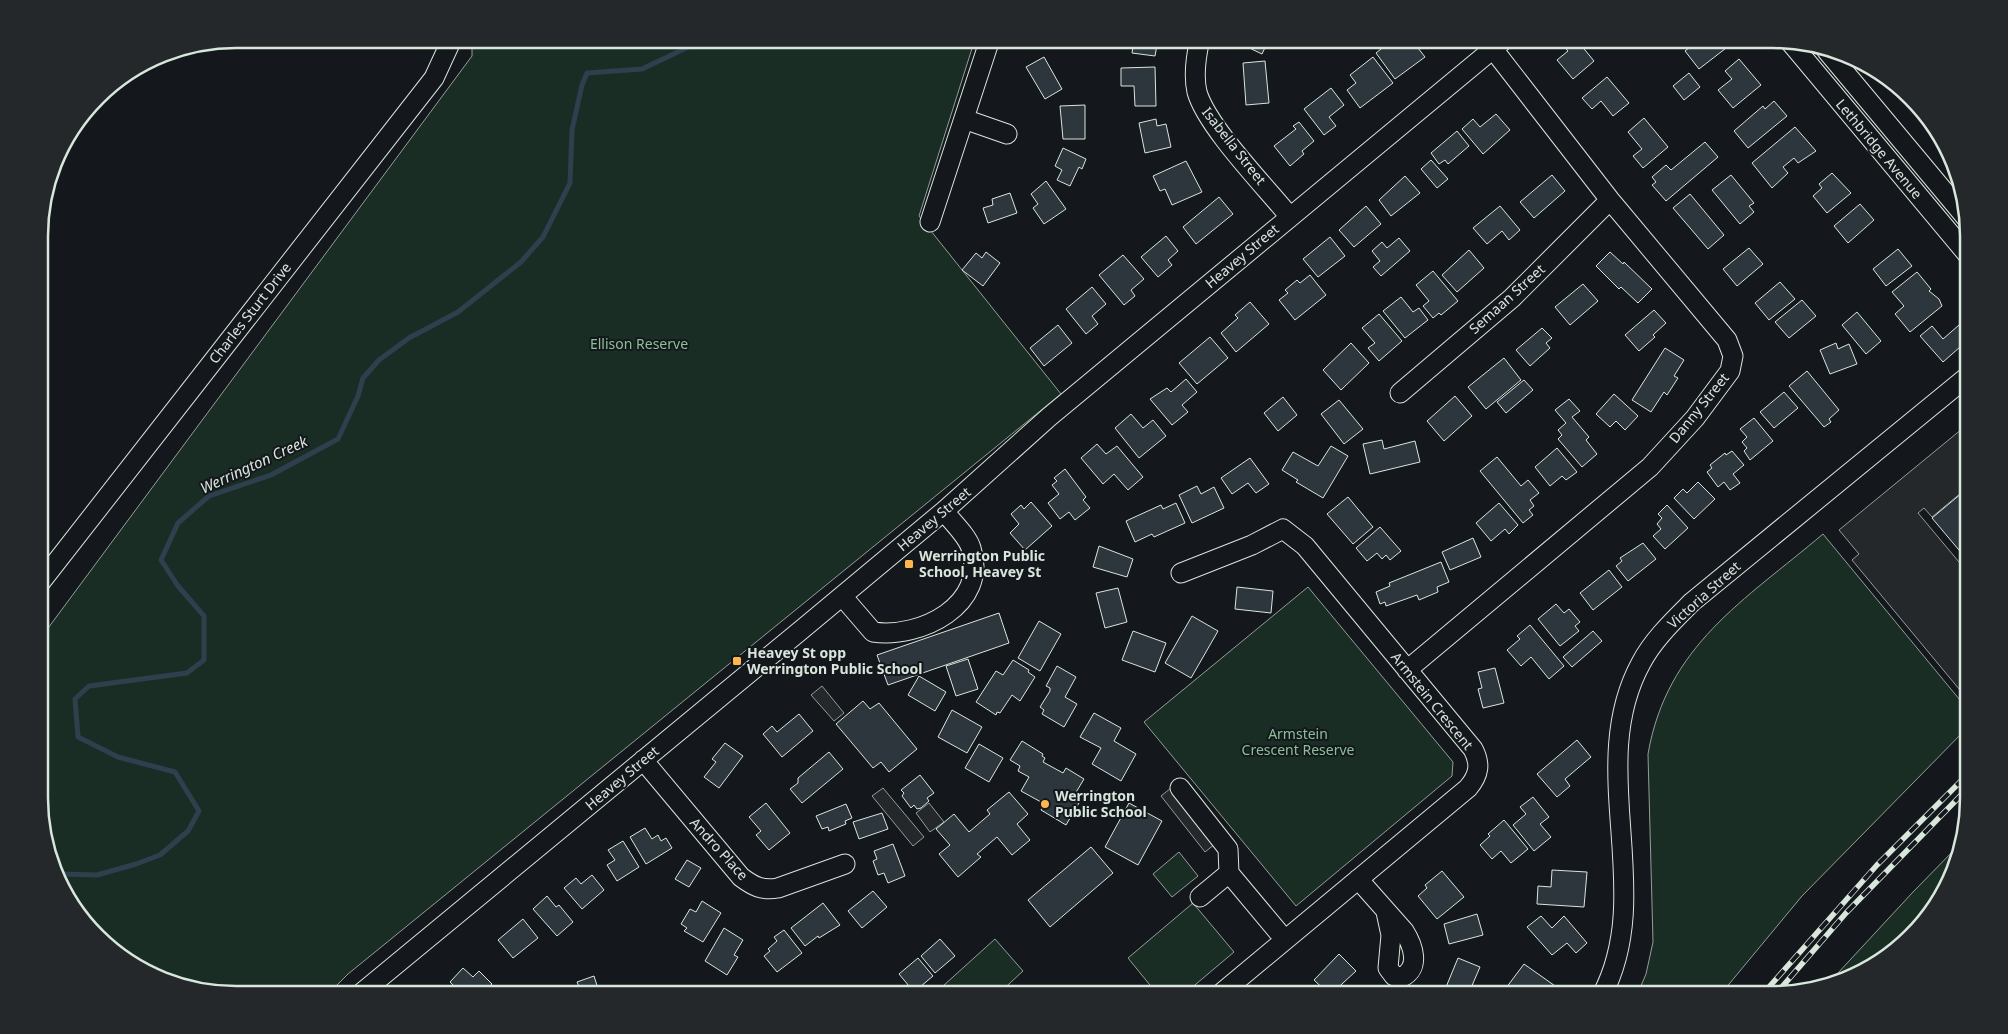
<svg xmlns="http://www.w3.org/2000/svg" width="2008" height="1034" font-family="'Noto Sans',sans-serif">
  <rect width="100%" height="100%" fill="#14181c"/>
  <path fill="#1a2d24" stroke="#939e99" d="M472,39H975L919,216L1061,394L348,974L327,995H235L148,975L106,947L72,908L40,825V639L472,56Z
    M1823,534L1969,711V726L1802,896L1720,995H1637L1646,974L1653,942L1648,754C1667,645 1744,601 1823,534Z
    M1308,587L1453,762L1452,776L1296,906L1144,722Z
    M1958,846C1955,859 1954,876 1948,887C1924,932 1876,977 1825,987L1913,892Z
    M1179,852L1198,876L1172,897L1153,874Z
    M1193,903L1234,952L1183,995H1158L1128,958Z
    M995,939L1023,971L997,995H933Z"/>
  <path fill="#24282b" stroke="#939e99" d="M1968,424V487L1932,517L1924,508L1918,513L1969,574V701L1852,560L1859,554L1839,530Z
    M822,686L844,713L834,721L811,695Z
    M883,788L924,837L913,846L872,796Z
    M1171,788L1215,844L1205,852L1161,796Z
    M929,803L944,822L930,832L916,813Z"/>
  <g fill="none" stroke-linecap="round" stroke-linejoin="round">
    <path stroke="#2f3f4d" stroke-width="5" d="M59,874L97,875L136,864L160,855L188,831L199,811L175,772L118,757L78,737L75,699L89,686L187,673L204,660V616L178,586L161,560L178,523L209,496L271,475L338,439L358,396L363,378L379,360L409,338L458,312L521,262L543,237L570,183L572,130L582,85L587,73L642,69L705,39"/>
  </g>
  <path fill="#2c363c" stroke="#d8e6dc" d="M1134,39H1158L1155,56L1132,53Z
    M1244,39H1269L1262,54L1241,44Z
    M1408,39H1411L1425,57L1395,79L1376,53L1391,41L1396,48Z
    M1423,39H1440L1430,47Z
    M1569,39H1576L1594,61L1573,79L1557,60L1568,51L1562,44Z
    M1700,39H1725L1730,45L1699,69L1685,51Z
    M1044,57L1062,89L1045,99L1026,67Z
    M1373,57L1393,83L1360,108L1347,90L1356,83L1350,75Z
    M1739,59L1761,85L1733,108L1718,90L1732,79L1725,71Z
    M1265,61L1269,103L1246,105L1243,63Z
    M1155,67L1156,106H1135L1134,86H1121V68Z
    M1689,73L1700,87L1684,100L1673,86Z
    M1607,77L1629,103L1613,116L1601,101L1592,109L1582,98Z
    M1331,88L1344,105L1329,117L1336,126L1324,135L1304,109Z
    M1774,101L1787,116L1748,148L1734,131L1763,106L1765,109Z
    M1085,105V139H1063L1060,106Z
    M1496,114L1510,130L1483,154L1462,129L1473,119L1480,127Z
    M1644,118L1668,147L1643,168L1633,156L1642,149L1628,132Z
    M1156,119L1157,126L1166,124L1171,147L1145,153L1139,123Z
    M1299,122L1314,141L1302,151L1304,154L1290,166L1274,146L1296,129L1293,126Z
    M1795,127L1816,151L1798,163L1794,158L1783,167L1788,173L1772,188L1752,163Z
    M1457,131L1469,146L1448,164L1445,160L1439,164L1431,153Z
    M1705,142L1718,157L1666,201L1652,185L1656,182L1652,177L1666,165L1671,170Z
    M1063,148L1086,159L1082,169L1079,167L1070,186L1057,180L1062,170L1055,166Z
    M1431,160L1448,179L1437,188L1421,169Z
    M1186,161L1202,192L1172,205L1165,189L1160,191L1153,176Z
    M1832,173L1851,193L1827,213L1813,196L1822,188L1819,184Z
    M1552,175L1565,191L1534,218L1520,202Z
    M1731,175L1754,203L1749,206L1754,212L1740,224L1712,190Z
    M1405,176L1420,193L1391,216L1379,200Z
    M1046,181L1066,209L1044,224L1033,208L1038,204L1031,194Z
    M1010,193L1017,213L988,223L983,208L993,205L992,199Z
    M1690,194L1724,235L1708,249L1673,208Z
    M1219,197L1233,214L1196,244L1183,227Z
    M1860,204L1874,220L1848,243L1834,226Z
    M1366,206L1381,224L1354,247L1339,230Z
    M1500,206L1520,230L1509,240L1502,231L1487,244L1473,228Z
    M1166,236L1178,251L1168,260L1172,265L1158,277L1141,257Z
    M1330,237L1345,256L1318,277L1303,259Z
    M1399,238L1410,251L1381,276L1373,267L1380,261L1372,251L1382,242L1387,248Z
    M1749,248L1763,264L1737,286L1723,269Z
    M1898,249L1912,266L1886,286L1873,269Z
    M1469,250L1484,268L1457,292L1442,275Z
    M986,252L1000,263L983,286L962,270L976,253L982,258Z
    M1610,252L1623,264L1624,262L1652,289L1638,303L1621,287L1619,289L1596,266Z
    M1123,255L1144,279L1131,290L1135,296L1124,305L1099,275Z
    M1433,271L1458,301L1441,315L1439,313L1433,318L1423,306L1429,301L1416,285Z
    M1917,272L1931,289L1929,291L1939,299L1942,306L1910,332L1895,314L1904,306L1892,292Z
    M1310,275L1326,295L1295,320L1279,300L1288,293L1285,290L1297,280L1300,283Z
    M1780,282L1795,299L1769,320L1755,303Z
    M1583,284L1598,301L1570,325L1555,307Z
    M1092,287L1106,304L1092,316L1098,324L1086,334L1066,309Z
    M1401,297L1413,312L1419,308L1428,320L1405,338L1383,311Z
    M1802,300L1816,316L1789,338L1775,322Z
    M1250,302L1269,324L1236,352L1221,333L1238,318L1235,315Z
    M1654,310L1666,323L1653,335L1655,337L1639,351L1625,335Z
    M1857,312L1881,341L1866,354L1842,325Z
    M1379,314L1402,341L1379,361L1368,348L1375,343L1362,328Z
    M1058,325L1072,343L1044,366L1030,348Z
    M1959,325L1968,334V340L1943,362L1920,336L1932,326L1943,339Z
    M1542,328L1552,338L1546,343L1550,348L1530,366L1516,350Z
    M1210,337L1228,358L1197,384L1179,363Z
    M1351,343L1369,363L1341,390L1323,370Z
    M1836,343L1838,349L1849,344L1857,364L1830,374L1820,350Z
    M1665,348L1684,360L1674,376L1678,378L1667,395L1664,392L1651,412L1632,400Z
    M1504,358L1521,380L1486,409L1468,387Z
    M1807,371L1839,410L1829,419L1831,422L1824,427L1789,386Z
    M1186,379L1197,392L1182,405L1188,412L1172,425L1150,399L1167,388L1171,392Z
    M1524,380L1533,390L1506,413L1497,402Z
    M1784,392L1798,408L1774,428L1760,412Z
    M1614,394L1638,416L1625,430L1616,421L1610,427L1596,414Z
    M1455,396L1472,416L1444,441L1427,421Z
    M1283,397L1297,415L1278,431L1264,413Z
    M1569,399L1580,411L1572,417L1589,437L1586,440L1597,454L1582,467L1558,439L1562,435L1558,430L1566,423L1555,410Z
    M1339,400L1363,429L1344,444L1321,414Z
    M1131,414L1143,428L1153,420L1166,436L1139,458L1115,428Z
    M1754,418L1773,441L1750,460L1744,451L1747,448L1742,442L1747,437L1740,429Z
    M1382,440L1384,449L1415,441L1420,462L1370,474L1363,444Z
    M1097,444L1106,454L1117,446L1143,477L1128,490L1114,474L1103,484L1081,458Z
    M1331,446L1348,456L1323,498L1296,482L1298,480L1282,470L1293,452L1318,466Z
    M1557,448L1577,472L1566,480L1562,476L1550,486L1535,467Z
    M1732,451L1744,465L1733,474L1740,483L1730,490L1724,482L1718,487L1707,472L1712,468L1710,465L1725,453L1726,455Z
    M1497,457L1521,486L1528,480L1539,493L1530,500L1534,506L1529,510L1533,515L1523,523L1480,471Z
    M1250,458L1269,484L1256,493L1248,483L1232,494L1221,478Z
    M1065,469L1086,497L1083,500L1090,508L1075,520L1069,512L1060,519L1048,503L1059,494L1052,485L1057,481L1054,478Z
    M1698,482L1715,499L1694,519L1674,498L1683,489L1687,493Z
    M1197,486L1201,494L1214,487L1224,508L1192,523L1179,495Z
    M1968,488L1969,562L1932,518Z
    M1348,497L1373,527L1353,544L1327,514Z
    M1031,502L1052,526L1025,550L1010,533L1019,524L1011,514L1021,505L1024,509Z
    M1176,503L1185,523L1154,537L1152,534L1135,542L1126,521L1161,505L1163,509Z
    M1499,503L1518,525L1509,534L1505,529L1491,541L1476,523Z
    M1667,505L1688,528L1665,549L1653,536L1661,529L1657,524L1662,518L1658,514Z
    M1380,527L1401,551L1390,560L1386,555L1382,559L1377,553L1367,561L1356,548Z
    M1473,538L1481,557L1450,570L1442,552Z
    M1643,543L1656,559L1628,581L1616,566L1622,561L1620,558Z
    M1099,546L1133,559L1127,577L1093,567Z
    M1441,562L1449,582L1437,587L1438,592L1419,600L1417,595L1386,606L1385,602L1380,604L1376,592L1390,586L1389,583Z
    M1609,570L1622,587L1593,610L1580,593Z
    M1237,587L1273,591L1271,613L1235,609Z
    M1118,588L1127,622L1105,628L1096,593Z
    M1556,604L1564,613L1569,609L1580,622L1575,626L1579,631L1560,646L1538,619Z
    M999,613L1009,643L888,685L877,655Z
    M1192,616L1218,631L1191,678L1165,663Z
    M1039,621L1061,634L1040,671L1018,658Z
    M1530,625L1564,666L1549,679L1531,657L1521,666L1507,650L1520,639L1517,636Z
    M1133,631L1166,643L1155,672L1122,660Z
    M1593,631L1602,641L1572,667L1563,657Z
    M968,659L978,689L956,696L946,666Z
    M1013,660L1029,670L1028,672L1035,677L1020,701L1012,695L1000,713L997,712L996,715L976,702L996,671L1003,675Z
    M1057,666L1076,677L1065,697L1077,704L1064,727L1042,714L1044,710L1040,707L1050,691V688L1046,686Z
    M1495,668L1504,703L1483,708L1478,689L1482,688L1478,672Z
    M919,676L946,692L935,711L908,695Z
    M863,701L870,709L879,703L917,749L889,772L881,762L873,768L836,724Z
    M952,710L982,727L967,753L938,737Z
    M1094,713L1121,728L1114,741L1136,754L1121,781L1092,764L1101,748L1080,737Z
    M799,714L813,731L782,757L763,734L772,726L777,732Z
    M1577,740L1591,757L1565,779L1570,786L1557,797L1537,774Z
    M1022,741L1043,754L1042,756L1045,758L1043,762L1063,773L1066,768L1084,779L1072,799L1079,803L1066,825L1041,810L1046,801L1042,799L1041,802L1021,791L1029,777L1018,771L1020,766L1010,760Z
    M725,743L743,756L719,788L704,777L716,762L712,759Z
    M979,744L1003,758L989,782L965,768Z
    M829,752L843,769L802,803L790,789L798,783V778Z
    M920,775L934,793L927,798L929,801L921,808L917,809L914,805L911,808L902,796L904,793L901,790Z
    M1009,792L1028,814L1017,824L1030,840L1012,855L997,837L977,854L981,857L958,877L939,854L950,845L936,829L954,814L969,832L990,814L987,810Z
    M1533,797L1549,817L1540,824L1551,837L1534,851L1513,825L1526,814L1520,807Z
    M766,803L790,833L769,850L756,835L761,831L749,817Z
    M1129,803L1162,821L1138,865L1105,847Z
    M846,804L852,818L845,821L846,824L829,831L828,827L822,829L816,816Z
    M882,813L888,829L859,839L853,822Z
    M1504,820L1528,849L1511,863L1501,851L1492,859L1480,845L1490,836L1488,834Z
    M645,828L652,839L658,835L661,841L666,838L672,848L646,864L630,837Z
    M623,841L639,867L617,881L607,865L615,860L608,850Z
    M893,844L905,876L888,883L884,873L878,875L873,861L877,859L874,851Z
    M1091,847L1113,873L1050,927L1028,900Z
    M687,860L701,868L689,887L675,879Z
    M1552,870L1587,872L1584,907L1537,904L1538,886L1551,887Z
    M1442,871L1464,897L1437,919L1418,896L1427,888L1425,885Z
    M592,875L604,890L582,909L564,888L576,878L581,884Z
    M873,891L887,907L862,928L848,911Z
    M547,896L556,907L559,905L573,922L557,936L533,909Z
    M702,901L721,913L703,942L684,931L687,928L681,924L690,909L696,912Z
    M823,903L840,925L819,938L818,936L805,946L791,928Z
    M1477,914L1483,935L1449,944L1444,924Z
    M1541,916L1552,928L1564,916L1587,943L1576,953L1567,943L1552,955L1527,927Z
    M523,919L538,938L513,958L498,940Z
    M724,928L743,940L734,955L738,957L727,975L705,961Z
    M784,930L802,953L777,972L764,956L770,951L768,949L777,941L774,937Z
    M940,939L955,956L935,973L921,956Z
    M1339,954L1356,971L1330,995L1314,980Z
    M918,958L933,976L914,992L899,974Z
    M1458,958L1480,967L1468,995H1451L1444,992Z
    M1524,964L1558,988L1553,995H1507L1503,992Z
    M463,968L473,977L479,971L492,984L481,995H463L450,982Z
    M594,976L600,995H564L580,989L577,982Z"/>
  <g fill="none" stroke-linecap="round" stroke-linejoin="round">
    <g stroke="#d8e6dc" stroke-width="21">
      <path id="minor" d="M1200,39C1196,56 1193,74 1197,92C1207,127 1265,186 1290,217
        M1791,43L1968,255
        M1827,51L1968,220
        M964,119L1007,134
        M930,222L990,39
        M1400,393L1512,298L1610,200
        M1181,573L1252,545L1283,529L1305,546L1473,749C1481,764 1479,775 1468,788L1219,995
        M40,583L434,78L452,39
        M842,596L873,632C920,639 989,605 971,548C967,535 952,522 944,511
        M1407,670L1650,467L1695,418L1730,371L1733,356L1727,340L1610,200L1493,49
        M643,760L741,877C753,886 762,891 778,888L845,864
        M1180,788L1228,849L1229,873
        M1358,879L1404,931C1413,945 1421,968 1402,977L1394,976L1388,968L1391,935L1386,912
        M1200,897L1229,873L1285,940
        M359,995L806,626L944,511L1049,417L1505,39
        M1602,995C1657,891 1584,767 1641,663C1653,640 1673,621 1692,602L1968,376"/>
    </g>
    <use href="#minor" stroke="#14181c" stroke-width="19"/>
    <g stroke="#d8e6dc" stroke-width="5.5">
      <path id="rail" d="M1762,995L1877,865L1969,773
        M1775,995L1846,913L1969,787"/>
    </g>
    <use href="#rail" stroke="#14181c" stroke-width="4" stroke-dasharray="11" stroke-linecap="butt"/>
  </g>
  <g fill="#ffb74d" stroke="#14181c" stroke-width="2">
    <rect x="904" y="559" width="10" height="10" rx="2.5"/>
    <rect x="732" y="656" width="10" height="10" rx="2.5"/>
    <circle cx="1045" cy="804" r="5"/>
  </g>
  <g text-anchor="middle" stroke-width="4" stroke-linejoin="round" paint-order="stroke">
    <g font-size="14" fill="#d8e6dc" stroke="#14181c">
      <text transform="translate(1234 146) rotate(52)" y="5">Isabella Street</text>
      <text transform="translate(1879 149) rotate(50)" y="5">Lethbridge Avenue</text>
      <text transform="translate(1242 256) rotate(-40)" y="5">Heavey Street</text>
      <text transform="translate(1507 299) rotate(-42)" y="5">Semaan Street</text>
      <text transform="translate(250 313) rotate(-52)" y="5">Charles Sturt Drive</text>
      <text transform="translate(1699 408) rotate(-51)" y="5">Danny Street</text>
      <text transform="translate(934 519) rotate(-40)" y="5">Heavey Street</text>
      <text transform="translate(1704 595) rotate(-42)" y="5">Victoria Street</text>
      <text transform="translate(1432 701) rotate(51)" y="5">Armstein Crescent</text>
      <text transform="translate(622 778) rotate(-40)" y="5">Heavey Street</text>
      <text transform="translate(719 849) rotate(48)" y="5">Andro Place</text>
    </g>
    <g font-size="14" fill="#8ac095" stroke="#14181c">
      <text x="639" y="349">Ellison Reserve</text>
      <text x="1298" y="739">Armstein<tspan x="1298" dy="16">Crescent Reserve</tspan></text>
    </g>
    <g font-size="14" font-weight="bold" fill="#d8e6dc" stroke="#14181c" text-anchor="start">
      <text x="919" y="561">Werrington Public<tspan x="919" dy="16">School, Heavey St</tspan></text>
      <text x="747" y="658">Heavey St opp<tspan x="747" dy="16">Werrington Public School</tspan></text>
      <text x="1055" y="801">Werrington<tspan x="1055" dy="16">Public School</tspan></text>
    </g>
    <g font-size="15" font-style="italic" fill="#d8e6dc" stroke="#14181c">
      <text transform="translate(254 465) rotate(-25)" y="5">Werrington Creek</text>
    </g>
  </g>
  <path d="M0 0H2008V1034H0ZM236 48H1772A188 188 0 0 1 1960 236V798A188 188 0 0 1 1772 986H236A188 188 0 0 1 48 798V236A188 188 0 0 1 236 48Z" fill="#24282b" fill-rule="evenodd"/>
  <path fill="none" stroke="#d8e6dc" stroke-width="2.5" d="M236 48H1772A188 188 0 0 1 1960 236V798A188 188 0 0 1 1772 986H236A188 188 0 0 1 48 798V236A188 188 0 0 1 236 48Z"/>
</svg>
